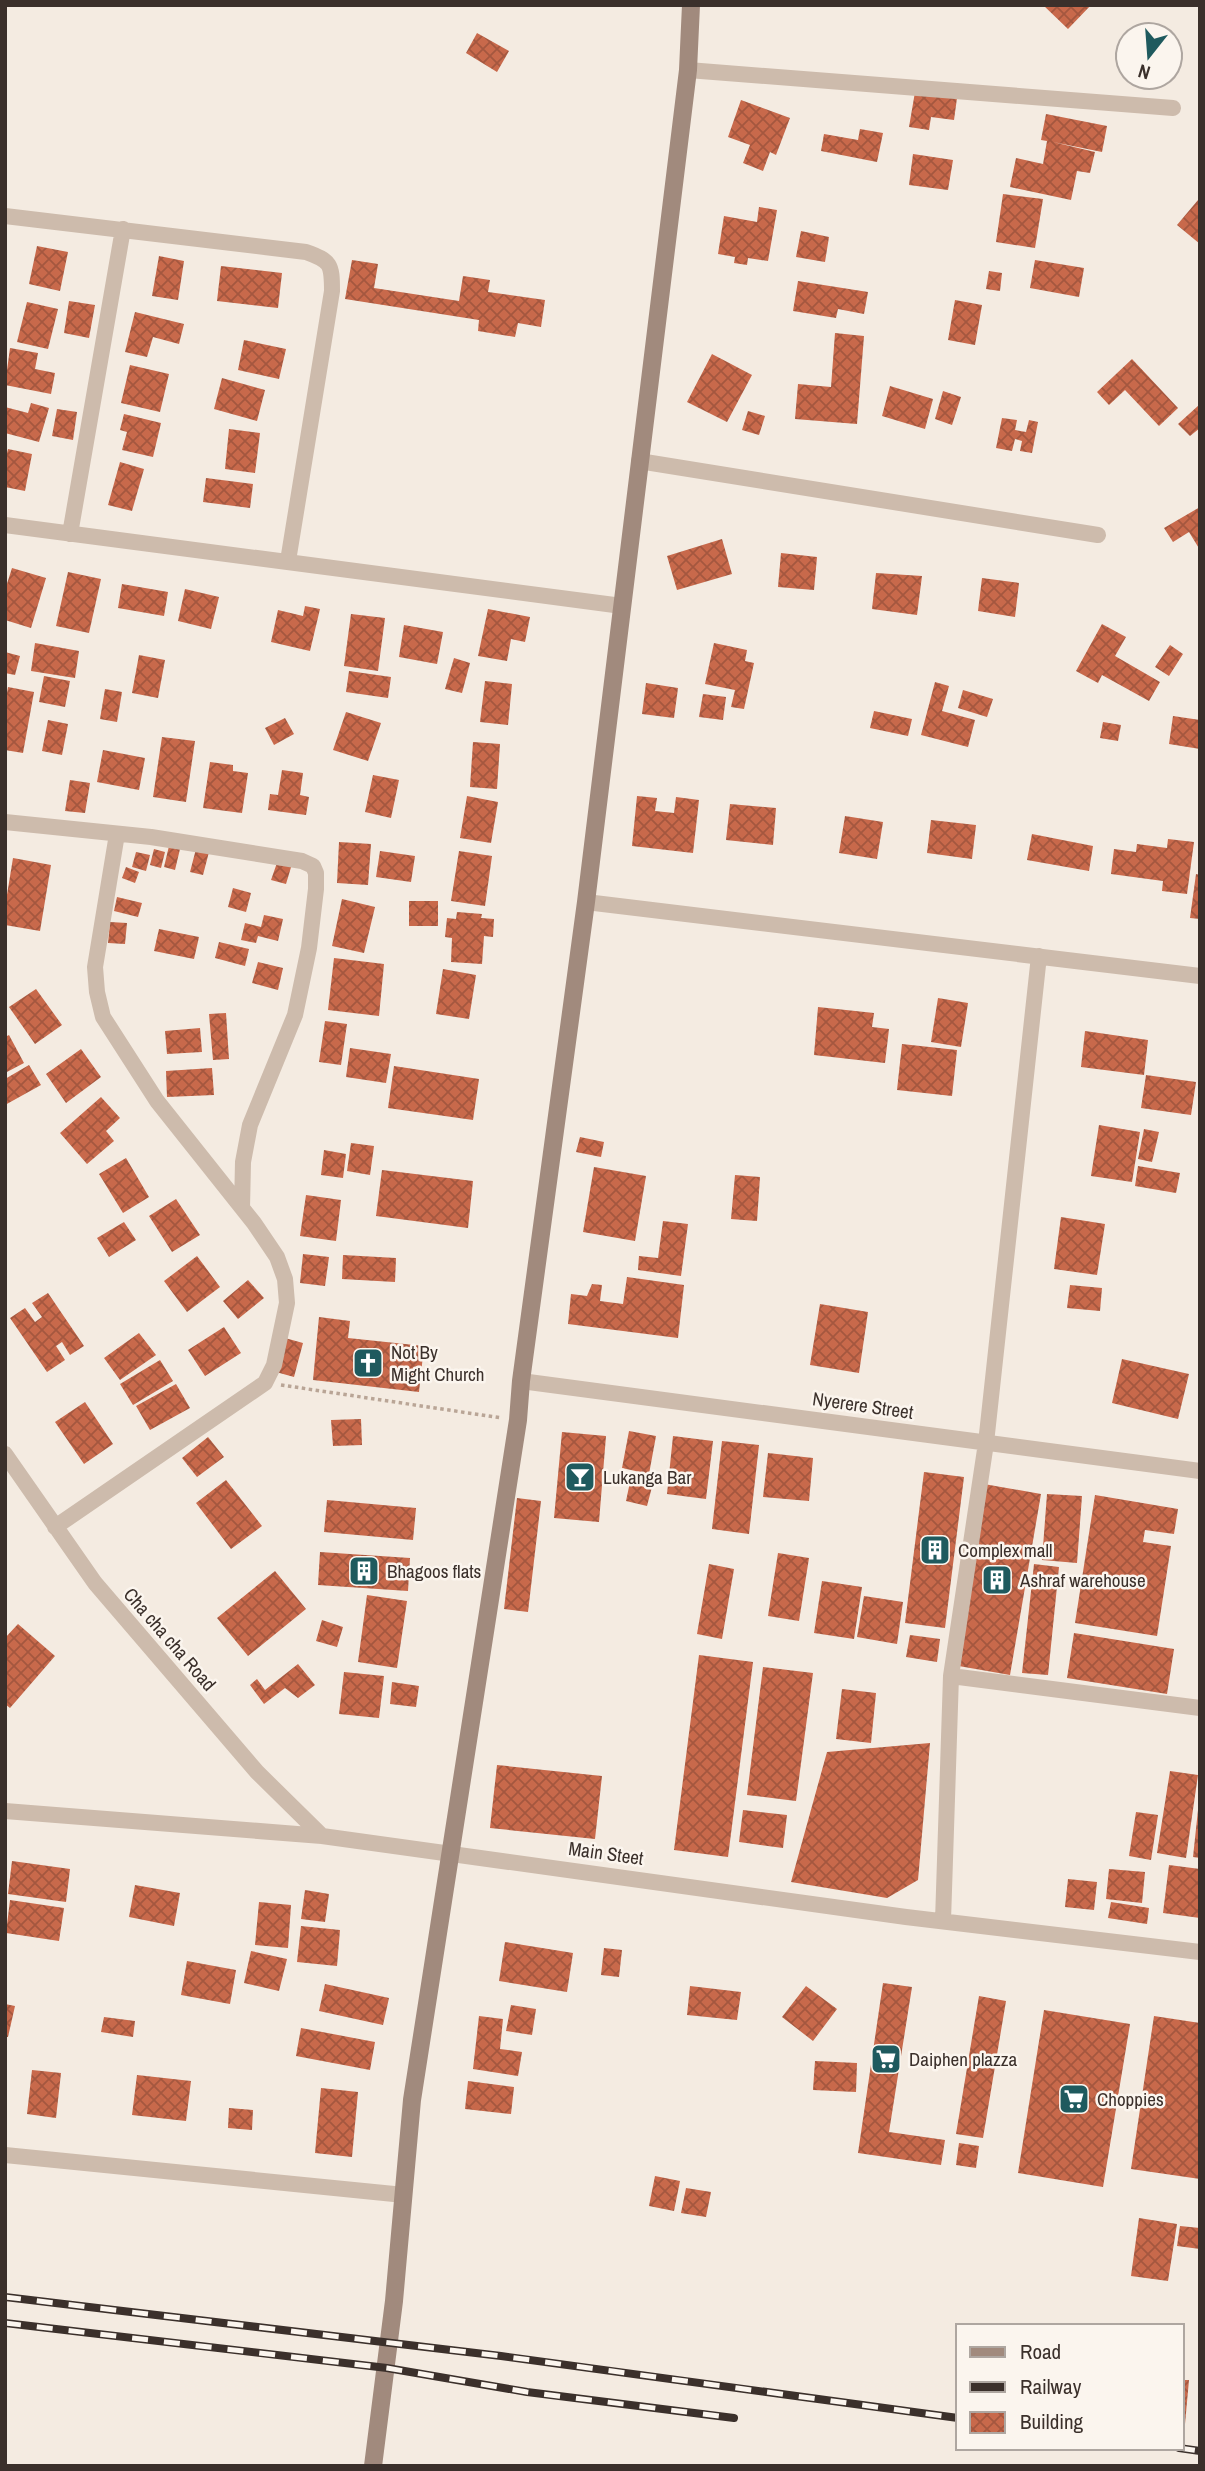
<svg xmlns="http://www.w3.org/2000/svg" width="1205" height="2471" font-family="'Archivo Narrow',sans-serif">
  <defs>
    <pattern id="building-cross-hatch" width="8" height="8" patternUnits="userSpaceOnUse" patternTransform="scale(1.75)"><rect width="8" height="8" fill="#c8694b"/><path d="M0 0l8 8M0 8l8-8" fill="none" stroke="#a4573f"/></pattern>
  </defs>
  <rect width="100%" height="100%" fill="#f4ebe1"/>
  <path fill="url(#building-cross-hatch)" d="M1043,5H1091L1068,29Z
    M477,33L509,51L497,72L466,53Z
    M915,92L957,98L954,120L931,117L929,130L909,127Z
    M741,100L790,118L776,155L770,152L763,171L743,163L750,145L728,137Z
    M1046,114L1107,126L1102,152L1053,142L1095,152L1090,173L1077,171L1071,200L1010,187L1016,158L1043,164L1047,141L1041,140Z
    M860,129L883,133L877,162L821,151L824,134L858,140Z
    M913,154L953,160L948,190L909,185Z
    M1003,194L1043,199L1035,248L996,242Z
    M1198,200L1200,202V244L1177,225Z
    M759,207L777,210L768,261L748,258L747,265L734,263L735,257L718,254L724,216L757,222Z
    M801,231L829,237L825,262L796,257Z
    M37,246L68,252L60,291L29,284Z
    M159,256L184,261L178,300L152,296Z
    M352,260L378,264L374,288L459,301L463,276L490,280L488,292L545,300L541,327L518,323L515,337L478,331L479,320L345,299Z
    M1035,260L1084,268L1079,297L1030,288Z
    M221,266L282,273L278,308L217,301Z
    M989,271L1002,273L1000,291L986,289Z
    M798,281L868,292L864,314L838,309L836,318L793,311Z
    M955,300L982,305L975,345L948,340Z
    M69,301L95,305L89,338L64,333Z
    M27,302L58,309L48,349L17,342Z
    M135,312L184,324L179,344L153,337L147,357L125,352Z
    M835,333L864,336L857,424L795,419L798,384L831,387Z
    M244,340L286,349L279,379L238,370Z
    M10,348L38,353L35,369L55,373L51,394L5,385Z
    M712,354L752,375L727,422L687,402Z
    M1132,359L1178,408L1159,426L1125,390L1109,405L1097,392Z
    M130,365L169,374L160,412L121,403Z
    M222,378L265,390L257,421L214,409Z
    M890,386L933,399L925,429L882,416Z
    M943,391L961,397L952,425L935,419Z
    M31,403L49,408L39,442L5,433V407L28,413Z
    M1199,405L1200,428L1190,436L1178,424Z
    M57,409L77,412L73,440L52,436Z
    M748,411L765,416L759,435L742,430Z
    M124,414L161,423L153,457L122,450L127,432L120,430Z
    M1002,418L1017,420L1015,430L1026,432L1029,420L1038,422L1032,453L1020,451L1022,441L1015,439L1012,451L996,448Z
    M229,429L260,433L255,473L225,469Z
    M8,449L32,454L25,491L5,487V461Z
    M120,462L144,469L132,511L108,505Z
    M206,478L253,484L250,508L203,502Z
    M1200,507V550L1189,532L1173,542L1164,528Z
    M722,539L732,574L677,590L667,556Z
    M781,553L817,557L814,590L778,587Z
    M12,568L46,578L31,628L5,620V590Z
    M68,572L101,579L89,633L56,626Z
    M876,573L922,576L917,615L872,609Z
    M982,578L1019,583L1015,617L978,611Z
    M122,584L168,592L164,616L118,608Z
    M185,589L219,597L211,629L178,621Z
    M305,606L320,609L310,651L271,642L278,610L303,616Z
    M488,609L530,617L525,642L511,639L507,661L478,656Z
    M351,614L385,618L378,671L344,666Z
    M1102,624L1126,637L1115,656L1160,682L1149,701L1102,675L1098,683L1076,671Z
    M404,625L443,632L437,664L399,657Z
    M35,643L79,651L75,678L31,671Z
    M714,643L747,650L745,661L754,663L744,709L731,707L735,690L705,684Z
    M1170,645L1183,654L1169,676L1155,667Z
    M5,652L20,656L15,675L5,673Z
    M139,655L165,660L158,698L132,693Z
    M454,658L470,663L462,693L445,689Z
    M349,671L391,677L388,698L346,692Z
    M44,676L70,681L65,707L39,702Z
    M485,681L512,684L508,725L480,722Z
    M935,682L949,686L942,711L975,720L968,747L921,735Z
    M646,683L678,688L674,718L642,714Z
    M8,687L34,692L23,753L5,750V705Z
    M105,689L122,692L117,722L100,719Z
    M963,690L993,699L987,717L958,708Z
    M703,694L726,697L723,720L699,717Z
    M874,711L912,719L908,736L870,728Z
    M346,712L381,723L368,761L333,750Z
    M1173,716L1200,720V749L1169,744Z
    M285,718L294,734L274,745L265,728Z
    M48,720L68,724L62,755L42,751Z
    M1103,722L1121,725L1118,741L1100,738Z
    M162,737L195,741L186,802L153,797Z
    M473,742L500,744L497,789L470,787Z
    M103,750L145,758L139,790L97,782Z
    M210,762L233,765V771L248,773L242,813L203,808Z
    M282,770L303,773L300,795L309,797L306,815L268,810L270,794L278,795Z
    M373,775L399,780L391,818L365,812Z
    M70,780L90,783L85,813L65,811Z
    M467,796L498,802L491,843L460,838Z
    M637,796L657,798L655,811L674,813L676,797L699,800L693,853L632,846Z
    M730,804L776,808L773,845L726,840Z
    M845,816L883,822L877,859L839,853Z
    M931,820L976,825L972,859L927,853Z
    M1032,834L1093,846L1089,871L1027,860Z
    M1168,839L1194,842L1187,894L1162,891L1163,881L1111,874L1114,849L1136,852L1137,844L1167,848Z
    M339,842L371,844L368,885L337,883Z
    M169,846L180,849L175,870L164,867Z
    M154,849L165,852L161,868L150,865Z
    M196,849L209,852L203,875L190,872Z
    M380,851L415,856L411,882L376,877Z
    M459,851L492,856L485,906L451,901Z
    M136,852L150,855L146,871L132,867Z
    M13,858L51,865L40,931L5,925V907Z
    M278,860L292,864L286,884L271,880Z
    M126,867L139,872L135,883L122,878Z
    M1196,874L1200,875V919L1190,918Z
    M233,888L251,893L246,912L228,907Z
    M117,897L142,903L138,917L114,911Z
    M342,899L375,907L364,953L332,946Z
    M409,901H438V926H409Z
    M457,912L482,914L481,918L494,919L493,937L484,936L482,964L451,962L452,938L445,937L447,918L456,919Z
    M264,915L283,919L278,941L258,936L256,943L241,940L245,923L261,927Z
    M110,922L127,923L125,944L108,943Z
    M159,929L199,937L194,959L154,951Z
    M219,942L249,949L245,966L215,958Z
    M334,958L384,964L379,1016L328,1010Z
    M258,962L283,968L278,990L252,983Z
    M443,969L476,975L469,1019L436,1014Z
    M36,989L62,1025L35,1044L9,1007Z
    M938,998L968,1003L961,1047L931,1042Z
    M818,1007L874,1013L872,1027L889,1029L885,1063L814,1055Z
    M226,1013L229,1059L213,1060L209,1014Z
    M325,1021L347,1024L341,1065L319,1062Z
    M200,1028L202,1052L167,1054L165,1031Z
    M1085,1031L1148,1040L1144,1075L1081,1067Z
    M9,1035L24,1063L5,1073V1037Z
    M902,1044L957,1050L952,1096L897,1090Z
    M350,1048L391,1054L386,1083L346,1077Z
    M81,1049L101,1077L66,1103L46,1074Z
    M29,1065L41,1085L5,1105V1079Z
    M394,1066L479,1079L473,1120L388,1108Z
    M212,1068L214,1095L167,1097L166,1071Z
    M1146,1075L1196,1082L1191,1115L1141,1108Z
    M101,1097L120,1118L106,1131L114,1141L87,1164L60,1133Z
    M1099,1125L1140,1132L1132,1182L1091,1176Z
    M1144,1129L1159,1132L1152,1162L1138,1159Z
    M580,1137L604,1142L601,1157L576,1152Z
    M351,1143L374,1146L370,1175L347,1171Z
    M324,1150L346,1154L343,1178L321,1175Z
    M126,1158L149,1197L123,1213L99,1174Z
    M1138,1166L1180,1173L1176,1193L1135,1186Z
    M594,1167L646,1176L635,1241L583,1232Z
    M382,1170L473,1181L468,1228L376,1216Z
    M735,1175L760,1177L757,1221L731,1219Z
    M306,1195L341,1200L336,1241L300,1236Z
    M176,1199L200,1235L172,1252L149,1216Z
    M1061,1217L1105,1224L1097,1275L1054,1269Z
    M663,1221L688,1224L681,1276L638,1270L639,1256L658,1258Z
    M124,1222L136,1240L109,1257L97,1238Z
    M303,1254L329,1257L325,1286L300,1283Z
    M343,1255L396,1258L395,1282L342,1279Z
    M197,1256L220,1287L187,1312L164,1281Z
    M627,1277L684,1285L678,1338L568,1324L571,1294L587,1296L592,1284L602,1285L600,1301L623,1304Z
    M248,1280L264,1298L238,1319L223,1301Z
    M1070,1285L1102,1288L1100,1311L1067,1308Z
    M48,1293L84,1346L70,1355L62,1342L56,1346L65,1360L47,1372L10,1318L25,1308L35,1322L42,1317L32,1303Z
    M820,1304L868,1312L859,1373L810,1365Z
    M319,1317L350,1321L348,1338L424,1346L419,1392L313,1380Z
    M224,1327L241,1353L205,1376L188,1350Z
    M139,1333L156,1355L120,1380L104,1358Z
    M285,1338L303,1343L294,1377L276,1372Z
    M1122,1359L1189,1374L1178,1419L1112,1403Z
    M160,1360L173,1381L133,1405L120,1384Z
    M176,1384L190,1408L150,1430L136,1406Z
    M85,1402L113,1444L84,1464L55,1422Z
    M361,1419L362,1445L333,1446L331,1420Z
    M629,1431L656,1436L649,1474L622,1468Z
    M562,1432L606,1436L599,1522L554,1518Z
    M673,1436L713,1441L706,1499L667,1494Z
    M208,1437L224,1457L197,1477L182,1458Z
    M722,1441L759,1445L749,1534L712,1529Z
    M768,1453L813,1458L809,1501L763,1497Z
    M924,1472L964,1477L945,1628L905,1623Z
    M226,1480L262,1526L231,1549L196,1503Z
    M630,1482L652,1487L647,1506L626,1501Z
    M984,1484L1041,1494L1010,1675L953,1665Z
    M1047,1494L1082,1496L1077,1563L1042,1560Z
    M1095,1495L1178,1509L1174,1534L1145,1530L1143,1542L1171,1546L1157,1636L1075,1623Z
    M517,1498L541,1501L528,1612L504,1609Z
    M327,1500L416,1508L413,1540L324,1532Z
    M320,1552L410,1558L408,1591L318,1585Z
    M778,1553L809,1558L799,1621L768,1616Z
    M709,1564L734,1569L722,1639L697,1634Z
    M1034,1564L1059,1567L1048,1675L1022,1673Z
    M275,1571L306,1609L248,1656L217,1618Z
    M822,1581L862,1587L854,1639L814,1633Z
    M367,1595L407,1601L397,1668L358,1662Z
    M864,1596L903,1602L897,1644L857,1637Z
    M322,1620L343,1627L337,1647L316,1641Z
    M18,1624L55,1656L10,1708L5,1704V1638Z
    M1074,1633L1174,1649L1167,1694L1067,1678Z
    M910,1635L940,1639L937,1662L906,1657Z
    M699,1655L753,1662L728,1857L674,1850Z
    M298,1664L315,1685L298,1698L285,1688L264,1704L250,1685L257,1679L265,1690Z
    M763,1667L813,1673L796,1801L747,1795Z
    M344,1672L384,1676L379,1718L339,1714Z
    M392,1682L419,1686L416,1707L390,1704Z
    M842,1689L876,1693L871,1743L836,1739Z
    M930,1743L918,1880L887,1898L791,1882L827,1752Z
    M497,1765L602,1776L595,1839L490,1828Z
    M1170,1771L1198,1775L1186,1858L1157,1853Z
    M743,1810L787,1815L783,1848L739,1842Z
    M1198,1810H1200V1858L1193,1857Z
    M1136,1812L1158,1815L1151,1860L1129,1856Z
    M12,1861L70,1869L66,1902L8,1894Z
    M1169,1865L1200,1869V1918L1163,1913Z
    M1109,1869L1145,1872L1142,1903L1106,1899Z
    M1068,1879L1097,1882L1094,1910L1065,1907Z
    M135,1885L180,1893L174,1926L129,1917Z
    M305,1890L329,1894L325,1922L301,1919Z
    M10,1900L64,1908L59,1941L6,1933Z
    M259,1902L291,1905L288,1948L255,1945Z
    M1111,1902L1149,1908L1147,1924L1108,1918Z
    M301,1926L340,1930L337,1966L297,1962Z
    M505,1942L573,1953L567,1992L499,1981Z
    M604,1948L622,1950L619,1977L601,1975Z
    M251,1951L287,1959L279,1991L244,1983Z
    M187,1961L236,1970L230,2004L181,1995Z
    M883,1983L912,1987L889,2132L945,2140L941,2165L858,2153Z
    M325,1984L389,1998L383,2025L319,2011Z
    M690,1986L741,1992L737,2020L687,2015Z
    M806,1986L837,2009L813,2041L782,2017Z
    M979,1996L1006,2001L983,2138L956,2134Z
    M5,2004L15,2006L8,2037H5Z
    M511,2005L536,2009L532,2035L506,2031Z
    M1044,2010L1130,2024L1103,2187L1018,2173Z
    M479,2016L503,2019L500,2049L522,2052L518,2076L473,2069Z
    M1154,2016L1200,2023V2179L1131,2169Z
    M104,2017L135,2021L133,2037L101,2032Z
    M301,2028L375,2042L370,2070L296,2056Z
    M815,2061L857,2063L856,2092L813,2090Z
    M32,2070L61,2073L56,2118L27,2114Z
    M137,2075L191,2081L186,2121L132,2115Z
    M468,2081L514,2087L511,2114L465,2109Z
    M321,2088L358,2092L352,2157L315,2153Z
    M229,2108L253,2110L252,2130L228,2128Z
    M959,2143L979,2146L976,2168L956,2165Z
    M655,2176L680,2181L674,2211L649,2206Z
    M686,2188L711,2192L706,2217L681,2213Z
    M1139,2218L1177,2224L1168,2281L1131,2276Z
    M1180,2226L1200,2228V2249L1177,2246Z
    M1182,2380H1189L1185,2424H1182Z"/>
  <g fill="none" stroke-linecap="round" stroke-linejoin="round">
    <path stroke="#b9a596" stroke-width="3.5" stroke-dasharray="3.5 3.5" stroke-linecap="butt" d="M281,1385L502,1418"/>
    <path stroke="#cdbbac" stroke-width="16" d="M688,70L1173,108
      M5,216L306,252C331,261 332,264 332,291L288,561
      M639,461L1098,535
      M5,525L622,606
      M70,534L123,229
      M5,822L151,837L302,861L313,866L316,873V889L309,948L295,1015L250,1125L243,1162L242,1208
      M586,902L1200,976
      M1039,956L986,1443L951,1676L1200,1708
      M521,1381L1200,1471
      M5,1454L95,1583L257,1772L322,1836
      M55,1527L265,1383L274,1365L287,1303L285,1279L277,1257L254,1223L157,1101L103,1017L97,992L95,967L117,834
      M5,1811L322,1836L906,1917L1200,1952
      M943,1921L951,1676
      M5,2155L404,2195"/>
    <path stroke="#a18a7d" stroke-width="18" d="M373,2466L394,2301L412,2100L518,1420L521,1381L586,902L688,70L691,5"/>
    <g stroke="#3b302b" stroke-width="8">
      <path id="rail" d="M5,2297L501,2356L958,2418
        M5,2323L387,2368L527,2392L734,2418
        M1179,2448L1200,2451"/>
    </g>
    <use href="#rail" stroke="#fbf5ee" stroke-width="5" stroke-dasharray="16" stroke-linecap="butt"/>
  </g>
  <defs>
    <g id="church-square" transform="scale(1.575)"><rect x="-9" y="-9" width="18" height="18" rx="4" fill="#1f5a5e" stroke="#fbf5ee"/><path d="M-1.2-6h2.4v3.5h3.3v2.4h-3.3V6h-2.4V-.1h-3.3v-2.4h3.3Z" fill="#fff"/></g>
    <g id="bar-square" transform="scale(1.575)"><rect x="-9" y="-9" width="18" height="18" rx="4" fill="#1f5a5e" stroke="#fbf5ee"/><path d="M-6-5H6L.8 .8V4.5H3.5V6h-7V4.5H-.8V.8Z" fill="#fff"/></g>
    <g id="building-square" transform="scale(1.575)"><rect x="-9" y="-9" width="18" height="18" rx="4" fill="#1f5a5e" stroke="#fbf5ee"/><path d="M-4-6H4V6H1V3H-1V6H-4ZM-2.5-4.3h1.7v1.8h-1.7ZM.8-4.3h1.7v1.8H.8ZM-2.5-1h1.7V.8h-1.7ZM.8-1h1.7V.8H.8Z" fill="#fff"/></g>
    <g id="supermarket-square" transform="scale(1.575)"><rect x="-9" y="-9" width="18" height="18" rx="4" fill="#1f5a5e" stroke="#fbf5ee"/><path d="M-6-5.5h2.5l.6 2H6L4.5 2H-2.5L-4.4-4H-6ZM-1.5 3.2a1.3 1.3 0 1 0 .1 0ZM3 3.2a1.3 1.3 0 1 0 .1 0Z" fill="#fff"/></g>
  </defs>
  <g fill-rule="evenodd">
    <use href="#church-square" x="368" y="1363"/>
    <use href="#bar-square" x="580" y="1477"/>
    <use href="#building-square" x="935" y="1550"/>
    <use href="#building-square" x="364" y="1571"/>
    <use href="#building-square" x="997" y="1580"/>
    <use href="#supermarket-square" x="886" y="2059"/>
    <use href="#supermarket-square" x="1074" y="2099"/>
  </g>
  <g text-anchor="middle" stroke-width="5" stroke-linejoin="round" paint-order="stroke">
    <g font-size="19" fill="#3b302b" stroke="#fbf5ee" text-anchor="start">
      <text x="391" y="1359">Not By<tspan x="391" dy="22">Might Church</tspan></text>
      <text x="603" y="1484">Lukanga Bar</text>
      <text x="958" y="1557">Complex mall</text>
      <text x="387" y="1578">Bhagoos flats</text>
      <text x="1020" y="1587">Ashraf warehouse</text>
      <text x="909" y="2066">Daiphen plazza</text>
      <text x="1097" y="2106">Choppies</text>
    </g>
    <g font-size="19" fill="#3b302b" stroke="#fbf5ee">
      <text transform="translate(863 1405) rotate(8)" y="7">Nyerere Street</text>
      <text transform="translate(170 1639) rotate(49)" y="7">Cha cha cha Road</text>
      <text transform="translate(606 1853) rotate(8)" y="7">Main Steet</text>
    </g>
  </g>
  <rect width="1205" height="2471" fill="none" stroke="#3b302b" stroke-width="14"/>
  <rect x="956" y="2324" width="228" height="126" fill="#fbf5ee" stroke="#aea6a0" stroke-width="2"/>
  <rect x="970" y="2347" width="35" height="10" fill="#a18a7d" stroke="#aea6a0" stroke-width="2"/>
  <text x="1020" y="2359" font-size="21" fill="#3b302b">Road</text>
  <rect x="970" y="2382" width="35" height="10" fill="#3b302b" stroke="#aea6a0" stroke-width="2"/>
  <text x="1020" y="2394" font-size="21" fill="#3b302b">Railway</text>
  <rect x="970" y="2412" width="35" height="21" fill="url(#building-cross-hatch)" stroke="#aea6a0" stroke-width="2"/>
  <text x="1020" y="2429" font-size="21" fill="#3b302b">Building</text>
  <g transform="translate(1149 56) rotate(197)"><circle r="33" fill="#fbf5ee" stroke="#aea6a0" stroke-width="2"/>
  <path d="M0-5L12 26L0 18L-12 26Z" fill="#1f5a5e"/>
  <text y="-10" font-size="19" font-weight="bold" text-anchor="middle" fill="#3b302b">N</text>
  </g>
</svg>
